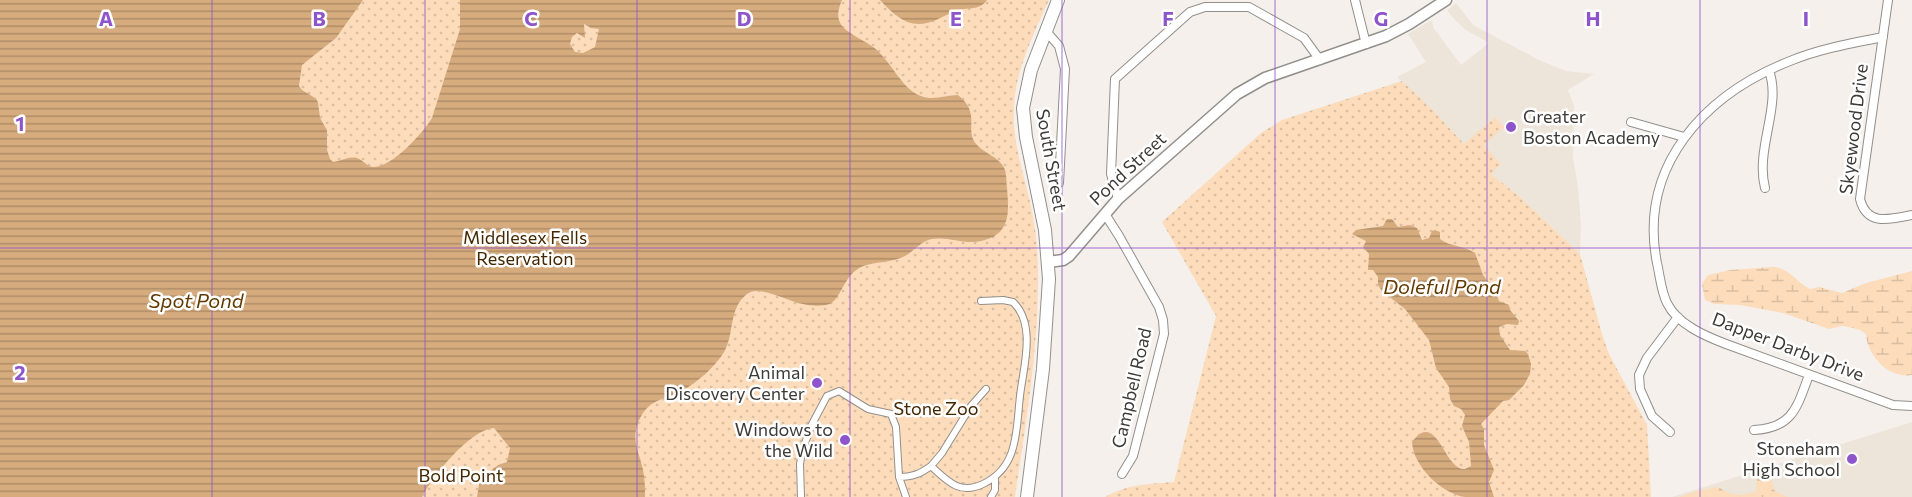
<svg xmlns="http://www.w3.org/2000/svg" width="1912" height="497" font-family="Commissioner,sans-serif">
  <defs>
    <pattern id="forest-firs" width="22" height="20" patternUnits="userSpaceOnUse" patternTransform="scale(1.5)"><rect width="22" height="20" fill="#fcdcbb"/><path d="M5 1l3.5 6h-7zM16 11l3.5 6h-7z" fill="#d9bea2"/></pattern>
    <pattern id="wetland-marsh" width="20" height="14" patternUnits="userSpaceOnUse" patternTransform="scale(1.5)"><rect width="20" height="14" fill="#fcdcbb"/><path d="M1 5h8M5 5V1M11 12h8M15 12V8" fill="none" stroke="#d9bea2"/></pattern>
    <pattern id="park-dots" width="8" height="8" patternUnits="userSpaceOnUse" patternTransform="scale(1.5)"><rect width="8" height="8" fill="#fcdcbb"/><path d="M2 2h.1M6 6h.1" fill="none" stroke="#d9bea2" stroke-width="1.8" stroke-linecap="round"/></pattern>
    <pattern id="water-rules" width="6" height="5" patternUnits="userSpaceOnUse" patternTransform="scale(1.5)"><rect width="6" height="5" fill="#d6ac7e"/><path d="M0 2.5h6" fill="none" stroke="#af8d68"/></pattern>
  </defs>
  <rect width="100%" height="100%" fill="#f5f0ec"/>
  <path fill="#eee5da" d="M1456,3L1473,25L1541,61L1566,71L1594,74L1568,90L1574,106L1573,158L1578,187L1581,224L1580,254L1520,197L1491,174L1434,111L1397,77L1426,62L1408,34L1432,20L1433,27L1461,65L1489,43L1466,30L1456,21L1447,10Z
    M1912,422V497H1672Z"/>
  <path fill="url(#forest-firs)" d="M1718,487C1731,496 1742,497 1756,491L1758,497H1679L1697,491Z"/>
  <path fill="url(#wetland-marsh)" d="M1772,267C1789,267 1796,282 1810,289L1819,287L1842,293L1866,283L1912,271V375C1889,379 1867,356 1866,334L1860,330L1853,328L1842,326L1829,329L1783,313L1740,305L1715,304L1705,300L1702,284L1708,275L1730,270Z
    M1762,475H1770L1775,491L1788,497H1758L1756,491L1757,479Z"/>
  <path fill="url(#park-dots)" d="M0,0H1049C1034,34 1015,70 1014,108C1012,140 1023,171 1030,202C1035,223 1037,244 1038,265C1040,342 1026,421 1015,497H0Z
    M1402,81L1434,111L1464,144L1495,117L1504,127L1484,145L1501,164L1491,174L1520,197L1580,254L1602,334L1609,354L1647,425L1651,497H1105C1127,484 1150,484 1174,482L1216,316L1162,222L1261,133L1282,120Z"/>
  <path fill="#fcdcbb" d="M896,387L908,417L909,472L902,471L901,418L890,389Z"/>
  <path fill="url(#water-rules)" fill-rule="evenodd" d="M0,0H363L336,38L302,65L299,86L302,90L315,98L318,102L320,118L327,130V150L330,159L333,162C341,161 349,156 357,158C363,160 367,167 374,167C392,167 423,133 432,118L460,29V0H842C838,9 836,18 842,26C850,35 864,40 873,47C891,60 901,89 921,96C933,101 945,95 958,95C983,115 962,131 978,146C985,153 997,157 1003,166C1007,172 1006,180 1007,188C1009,212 1011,235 981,241C965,245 948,236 932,239C921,241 914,251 905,256C892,263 875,261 861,267C842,276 841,303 826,305C819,306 810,306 803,304C789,302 759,284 747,294C728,309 735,333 724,352C715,367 697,383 681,391C660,402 646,399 637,426C632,442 640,455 643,470C645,479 645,488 645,497H477L480,479L498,465L507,462L510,448L494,428C469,430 433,476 422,497H0ZM584,24L591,28L599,29L595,47L583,53L575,52L570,44L572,37L577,33L585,38Z
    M880,0H987C979,11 969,7 958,10C950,13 943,17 936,20C911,31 897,18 880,0Z
    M1387,219H1392L1398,227L1410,225L1417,228L1422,240L1429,238L1432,231L1435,230L1440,232V239C1450,247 1463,245 1475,253L1483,275L1494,289L1499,301L1509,305L1510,310L1519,321L1518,325L1507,324L1499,327L1500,335L1510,350L1525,351L1528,354L1531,364L1530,374L1524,385L1509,400L1503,401L1481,424L1484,429V445L1494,470L1489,482L1494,497C1484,497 1474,497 1465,497C1442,494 1413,466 1412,442C1437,408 1444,471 1465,469L1471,466L1469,442L1462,426L1465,415L1461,409L1454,406L1450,399L1449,387L1436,368L1429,340L1405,309L1382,291L1378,285V277L1373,270H1368L1369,254L1363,247L1366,241L1352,234L1356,230L1383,226Z"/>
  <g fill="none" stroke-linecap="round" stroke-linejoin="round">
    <g stroke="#938f8b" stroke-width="8">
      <path id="pedestrian" d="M931,466L942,453L971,406L986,389
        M899,477L906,497
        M801,497L800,464L802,452L811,426L827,396L839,391L868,409L891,414L896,427L899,477C912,477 920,474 931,466C948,482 960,495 983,484C1019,467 1016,430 1020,396C1023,368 1037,325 1013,302L1003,300L981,301
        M991,497L995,490V478"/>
    </g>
    <g stroke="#938f8b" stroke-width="10">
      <path id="minor" d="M1355,0L1366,44
        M1888,0L1860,199C1867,227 1891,219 1912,215
        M1046,31L1059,46L1065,69L1059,183
        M1883,37C1852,43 1819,49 1790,61C1704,95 1638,166 1657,263C1660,276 1661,291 1667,303C1677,324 1705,336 1726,344L1893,405L1912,406
        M1631,122L1684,137
        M1765,188C1755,149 1782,105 1769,71
        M1118,199L1111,174L1115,79L1190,12L1205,7H1249L1304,38L1320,60
        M1105,214L1119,236L1159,307L1163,320L1164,334L1133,456L1122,474
        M1754,430C1793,428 1797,407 1809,375
        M1670,432L1652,416L1640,389L1639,375L1647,358L1678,317"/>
    </g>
    <g stroke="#938f8b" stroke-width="13">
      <path id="tertiary" d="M1048,262L1063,260L1069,256L1118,199L1237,94L1265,78L1386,36L1409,24L1446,0"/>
    </g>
    <g stroke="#938f8b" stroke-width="14">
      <path id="secondary" d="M1027,497L1043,369L1049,279L1045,230L1026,137L1023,108L1031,70L1058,0"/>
    </g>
    <use href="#pedestrian" stroke="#fff" stroke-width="6"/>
    <use href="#minor" stroke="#fff" stroke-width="8"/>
    <use href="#tertiary" stroke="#fff" stroke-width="10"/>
    <use href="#secondary" stroke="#fff" stroke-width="12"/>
  </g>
  <path fill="none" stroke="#8e54cb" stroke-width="1.5" stroke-opacity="0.55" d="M212,0V497M425,0V497M637,0V497M850,0V497M1062,0V497M1275,0V497M1487,0V497M1700,0V497M0,248H1912"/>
  <g fill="#8e54cb" stroke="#fff" stroke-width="2">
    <circle cx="1511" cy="127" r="6"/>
    <circle cx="817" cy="383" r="6"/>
    <circle cx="845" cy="440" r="6"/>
    <circle cx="1852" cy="459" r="6"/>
  </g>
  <g text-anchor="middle" stroke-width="5" stroke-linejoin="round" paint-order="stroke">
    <g font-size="18" fill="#3d3b39" stroke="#fff" text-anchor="end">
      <text x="1523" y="123" text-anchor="start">Greater<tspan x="1523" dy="21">Boston Academy</tspan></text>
      <text x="805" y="379">Animal<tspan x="805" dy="21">Discovery Center</tspan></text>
      <text x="833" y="436">Windows to<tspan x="833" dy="21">the Wild</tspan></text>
      <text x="1840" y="455">Stoneham<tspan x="1840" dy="21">High School</tspan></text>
    </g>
    <g font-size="18" fill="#3d3b39" stroke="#fff">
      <text transform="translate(1854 129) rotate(-83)" y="6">Skyewood Drive</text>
      <text transform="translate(1051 160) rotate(80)" y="6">South Street</text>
      <text transform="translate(1128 169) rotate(-43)" y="6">Pond Street</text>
      <text transform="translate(1788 347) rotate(21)" y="6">Dapper Darby Drive</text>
      <text transform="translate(1132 388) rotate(-77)" y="6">Campbell Road</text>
    </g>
    <g font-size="18" fill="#432701" stroke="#fff">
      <text x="525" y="244">Middlesex Fells<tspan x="525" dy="21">Reservation</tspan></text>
      <text x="936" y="415">Stone Zoo</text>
      <text x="461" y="482">Bold Point</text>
    </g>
    <g font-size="20" font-style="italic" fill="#623a00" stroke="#fff">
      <text x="1442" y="294">Doleful Pond</text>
      <text x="196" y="308">Spot Pond</text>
    </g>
  </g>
  <g font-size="20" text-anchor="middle" font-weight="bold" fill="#8e54cb" stroke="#fff" stroke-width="5" stroke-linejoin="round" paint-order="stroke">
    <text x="106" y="26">A</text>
    <text x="319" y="26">B</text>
    <text x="531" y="26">C</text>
    <text x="744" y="26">D</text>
    <text x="956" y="26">E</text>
    <text x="1168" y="26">F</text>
    <text x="1381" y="26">G</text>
    <text x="1593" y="26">H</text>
    <text x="1806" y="26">I</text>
    <text x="20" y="131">1</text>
    <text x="20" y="380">2</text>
  </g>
</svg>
